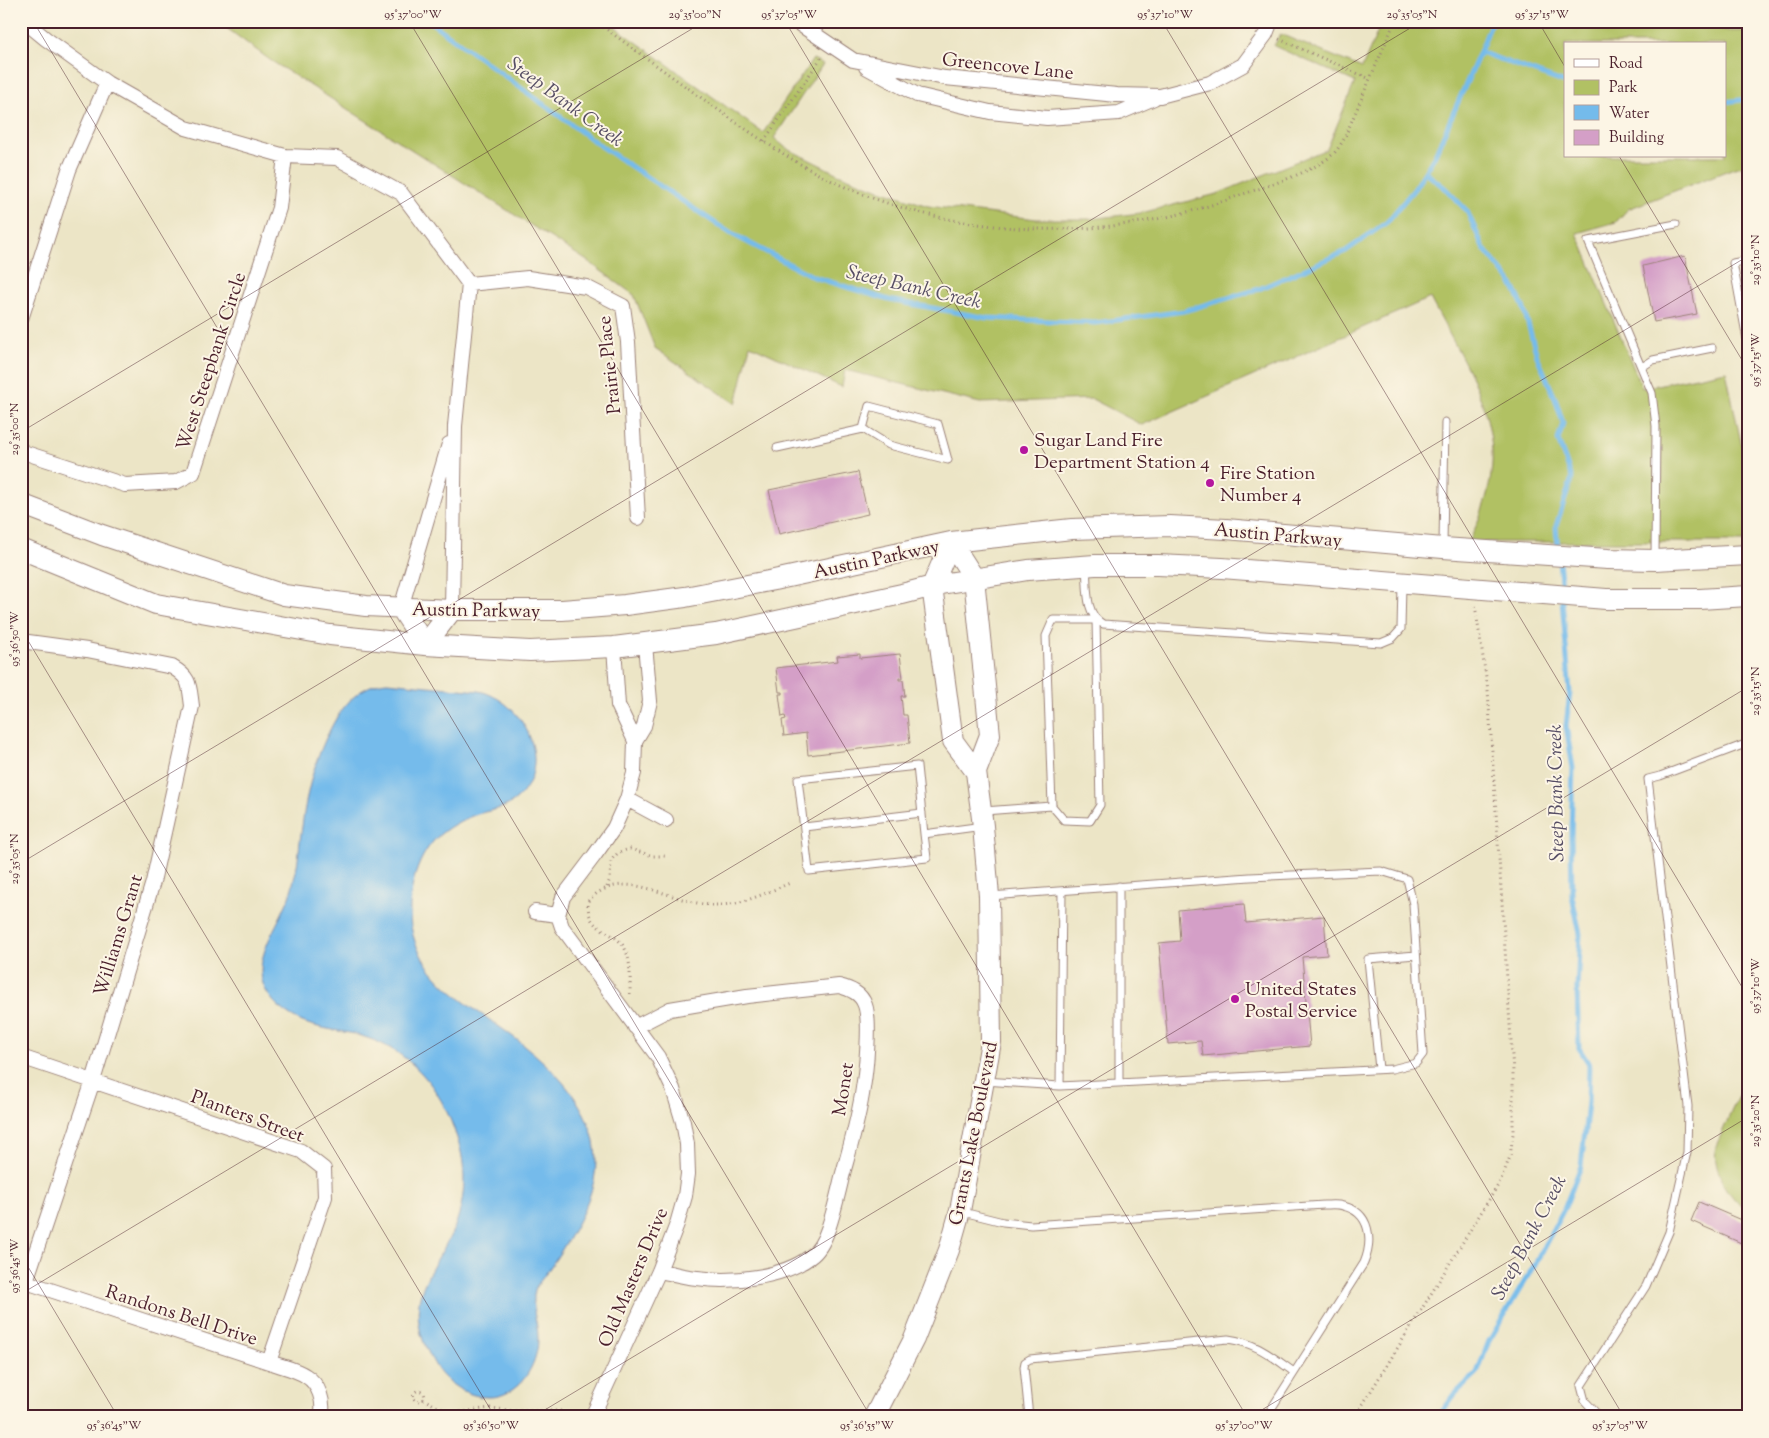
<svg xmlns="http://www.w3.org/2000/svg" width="1769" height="1438" font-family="'Sorts Mill Goudy',serif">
  <rect width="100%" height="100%" fill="#fcf5e5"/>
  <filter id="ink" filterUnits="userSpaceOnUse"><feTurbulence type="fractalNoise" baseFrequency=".02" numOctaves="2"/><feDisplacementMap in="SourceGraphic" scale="10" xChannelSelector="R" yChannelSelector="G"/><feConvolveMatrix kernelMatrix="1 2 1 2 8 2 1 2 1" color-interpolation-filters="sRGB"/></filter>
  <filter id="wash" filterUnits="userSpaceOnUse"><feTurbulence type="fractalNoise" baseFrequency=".0096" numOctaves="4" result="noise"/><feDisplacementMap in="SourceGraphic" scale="20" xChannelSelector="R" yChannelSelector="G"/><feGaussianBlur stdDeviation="1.12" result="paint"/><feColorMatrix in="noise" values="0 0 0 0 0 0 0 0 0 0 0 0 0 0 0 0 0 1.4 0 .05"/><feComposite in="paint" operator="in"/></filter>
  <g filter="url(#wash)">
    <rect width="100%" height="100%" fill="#ece5c6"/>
    <path fill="#b1c164" stroke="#7e7048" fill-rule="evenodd" d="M217,21H607L763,133L813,59L823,64L774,138L786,148L838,174L874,188L928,206L1036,219H1089L1141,213L1217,194L1327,149L1355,82L1274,46L1280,34L1362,68L1382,21H1687L1729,31H1748V165L1734,168L1628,209L1616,222L1577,233L1642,388L1726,371L1748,476V542H1469C1482,514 1494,482 1492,450C1489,396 1454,345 1430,298L1142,425L1092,399L980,403L845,370L842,387L750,345L736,404L655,348L634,295L589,262L270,60ZM1565,44H1725V156H1565Z
      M1748,1074V1213C1729,1196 1712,1172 1716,1146Z"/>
    <path fill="#74bbeb" stroke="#5f6d8b" d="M387,682L479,691C523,701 554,761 519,797C505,811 489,809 472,816C457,822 441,831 431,844C414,865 407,899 411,926C419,973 458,998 494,1023C543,1057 604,1108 595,1174C591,1209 557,1259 536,1287C529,1310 538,1318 538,1339C538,1366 518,1398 488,1397C471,1397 454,1388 442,1375C434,1365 429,1354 424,1343C405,1292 437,1268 455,1226C466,1198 467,1166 457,1138C441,1086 408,1047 354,1034C321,1027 293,1027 270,997C248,968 272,936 284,909C289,899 292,889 294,879C299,862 299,844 302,827C307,788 317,751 337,717C349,699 364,684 387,682Z"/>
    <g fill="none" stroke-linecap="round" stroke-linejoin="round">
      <path stroke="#74bbeb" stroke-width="5" d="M429,21L598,144L730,233L814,277L889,300L987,318L1095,323L1184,311L1259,289L1346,251L1387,222L1415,188L1434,157L1480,52L1492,21
        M1480,52L1565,83
        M1725,102L1748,99
        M1425,172L1445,188L1467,211L1484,249L1511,282L1523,306L1537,356L1555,398L1563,423L1558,440L1572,478L1556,526L1558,551
        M1559,560L1562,591
        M1438,1417L1455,1394L1477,1373L1489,1341L1535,1264L1565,1207L1581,1166L1588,1102L1589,1064L1579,1048L1577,988L1580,934L1572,896L1571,835L1573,768L1566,726L1570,693L1562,600"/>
    </g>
    <g id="blocks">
      <path fill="#d49fc7" d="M1685,256L1697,314L1654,322L1643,266Z
        M858,472L868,514L779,534L769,490Z
        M860,654V658L900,654L903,678H899V680H903L905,696H901L903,715H907L910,743L808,755L806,733L784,736L782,720L786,719L785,716L782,717L779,694H783V692H779L776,668L838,661L837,656Z
        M1244,904L1246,923L1324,916L1327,955L1302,957L1310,1046L1203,1056L1201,1041L1168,1044L1159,943L1180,941L1178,910Z
        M1699,1202L1748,1223V1246L1691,1221Z"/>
    </g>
  </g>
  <g filter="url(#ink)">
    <use href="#blocks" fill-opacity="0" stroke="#9b8278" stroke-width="1"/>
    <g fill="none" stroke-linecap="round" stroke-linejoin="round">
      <g stroke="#9b8278" stroke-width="9">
        <path id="lane" d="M1748,260L1733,263L1748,345
          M1642,367L1653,360L1712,348
          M777,448L863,429L869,406L938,424L948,460L889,445L863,429
          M1443,545L1445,422
          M1655,558L1656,426L1652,393L1588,241L1676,224
          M1086,566C1088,586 1084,614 1103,624L1381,643L1393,638L1401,629L1402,585
          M1053,620H1096L1100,805L1090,821L1064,820L1052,806L1046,636Z
          M984,811L1052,806
          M804,827L922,813
          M924,834L917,766L798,779L809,871L927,858L924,834L983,826
          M1379,1069L1368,959L1416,955
          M984,1081L1060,1086L1392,1069L1416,1063L1423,1054L1413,904L1407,879L1381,871L1250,877L990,896
          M1119,1083V886
          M1060,1086L1062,891
          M963,1212L1003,1222L1031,1225L1324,1205C1330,1205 1337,1204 1343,1206C1371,1212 1373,1241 1364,1263L1266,1417
          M1029,1417L1024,1367L1025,1362L1030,1359L1228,1339C1257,1343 1271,1356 1294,1372
          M1600,1417L1585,1401L1581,1386L1646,1286L1669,1232L1687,1152L1688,1106L1648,779L1660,776L1748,743"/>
      </g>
      <g stroke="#9b8278" stroke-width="16">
        <path id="street" d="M24,21L46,39L107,83L186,128L285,156L337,158L401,193L469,284L455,426L452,610
          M795,21L853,60L945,78L1117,95L1160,96L1210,83L1243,65L1266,34L1271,21
          M866,67L917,95L990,112L1047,118L1119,113L1154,98
          M469,284L528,278L586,287L623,306L628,342L638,518
          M21,319L69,170L107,83
          M21,450L26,453L125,485L176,482L193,473L279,208L285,156
          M401,608L449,444
          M21,641L87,650L172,667C191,678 189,685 192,706L153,882L93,1081L21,1296
          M614,647L618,705L635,741
          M627,799L666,820
          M535,912L558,915
          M635,1027L670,1009L747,996L839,986C850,989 861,993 865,1005C871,1021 866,1070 863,1088C859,1118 850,1148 842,1177C838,1194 834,1212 828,1229C825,1238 819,1251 810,1257C782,1278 731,1283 697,1278C684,1277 672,1273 659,1271
          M21,1057L301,1151L324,1169L325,1197L269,1362
          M26,1282L269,1362C280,1366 296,1369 306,1376C319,1384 325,1402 321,1417
          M592,1417L659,1271L677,1224L685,1196L688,1174L687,1144L683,1122L673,1089L658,1057L562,927L558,915L563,897L594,856L614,828L627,799L634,773L635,741L644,726L650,701L645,644"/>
      </g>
      <g stroke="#9b8278" stroke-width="22">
        <path id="secondary" d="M21,504L102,535L284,595L366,606L452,610H562L625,605L685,597L774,580L951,542L1072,529L1170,526L1226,529L1443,548L1608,559L1655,560L1748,555
          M951,542L974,578L990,735L976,772
          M21,549L156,604L330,635L425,645L530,651L614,647L716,634L902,594L941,584L1028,570L1095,565H1158L1222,568L1606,599H1700L1748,596
          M401,608L425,645L452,610
          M874,1417L914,1339L949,1250L960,1211L991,1042L989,896L983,826L976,772L953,741L932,586L951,542"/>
      </g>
      <path stroke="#9b8278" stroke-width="3" stroke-dasharray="1 4" stroke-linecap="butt" d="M595,21C631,47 667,73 703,99C741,126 780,154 822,176C944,238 1100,246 1229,199C1259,188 1309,175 1332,155C1337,151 1341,144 1344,139L1395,21
        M1279,39L1370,79
        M764,141L823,55
        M607,887L610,879L611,860L619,852L630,849L653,856H667
        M630,994C630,979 632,957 622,944C606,926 587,931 588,901C626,862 674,907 718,905C742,905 768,892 790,883
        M413.5 1396a5.5 5.5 0 1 1 11 0a5.5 5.5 0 1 1-11 0Z
        M423,1399L438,1407L451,1411L462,1412L490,1408L515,1411H560L572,1417
        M1355,1417L1500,1182L1510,1157L1513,1134V1071L1488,690L1475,605"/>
      <use href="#lane" stroke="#fff" stroke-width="7"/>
      <use href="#street" stroke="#fff" stroke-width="14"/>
      <use href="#secondary" stroke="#fff" stroke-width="20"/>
    </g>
  </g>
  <path fill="none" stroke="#4a1f2b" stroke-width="1" stroke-opacity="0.45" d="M33,21L871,1417M409,21L1247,1417M785,21L1624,1417M1162,21L1748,997M1538,21L1565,67M1619,156L1748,370M21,432L705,21M21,629L495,1417M21,863L1422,21M21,1255L118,1417M21,1294L1748,256M533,1417L1748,687M1250,1417L1748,1117"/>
  <g fill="#b5179e" stroke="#fcf5e5" stroke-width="2">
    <circle cx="1024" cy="450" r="5"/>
    <circle cx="1210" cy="483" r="5"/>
    <circle cx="1235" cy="999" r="5"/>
  </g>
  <g text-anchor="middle" stroke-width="4" stroke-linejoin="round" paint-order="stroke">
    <g font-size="19" fill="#4a1f2b" stroke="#fcf5e5">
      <text transform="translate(1008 65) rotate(6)" y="7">Greencove Lane</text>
      <text transform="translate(210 361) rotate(-72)" y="7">West Steepbank Circle</text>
      <text transform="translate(608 365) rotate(-96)" y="7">Prairie Place</text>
      <text transform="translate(1278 534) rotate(5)" y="7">Austin Parkway</text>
      <text transform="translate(876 558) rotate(-12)" y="7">Austin Parkway</text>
      <text transform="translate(476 609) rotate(1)" y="7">Austin Parkway</text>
      <text transform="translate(117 935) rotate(-73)" y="7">Williams Grant</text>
      <text transform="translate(842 1089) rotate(-81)" y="7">Monet</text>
      <text transform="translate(248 1115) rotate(20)" y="7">Planters Street</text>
      <text transform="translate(972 1133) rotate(-79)" y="7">Grants Lake Boulevard</text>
      <text transform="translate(632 1277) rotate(-67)" y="7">Old Masters Drive</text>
      <text transform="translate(182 1314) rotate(18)" y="7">Randons Bell Drive</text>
    </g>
    <g font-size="19" fill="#4a1f2b" stroke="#fcf5e5" text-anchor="start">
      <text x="1034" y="446">Sugar Land Fire<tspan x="1034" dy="22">Department Station 4</tspan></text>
      <text x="1220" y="479">Fire Station<tspan x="1220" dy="22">Number 4</tspan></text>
      <text x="1245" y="995">United States<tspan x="1245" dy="22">Postal Service</tspan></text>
    </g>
    <g font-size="20" font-style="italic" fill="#574e65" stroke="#fcf5e5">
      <text transform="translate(566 101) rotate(36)" y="7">Steep Bank Creek</text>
      <text transform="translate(914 286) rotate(13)" y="7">Steep Bank Creek</text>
      <text transform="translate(1555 793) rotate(-91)" y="7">Steep Bank Creek</text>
      <text transform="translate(1528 1237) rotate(-62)" y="7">Steep Bank Creek</text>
    </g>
  </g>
  <rect width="1769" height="1438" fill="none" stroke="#fcf5e5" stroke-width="55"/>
  <rect x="1564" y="42" width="162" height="115" fill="#fcf5e5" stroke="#b59f9b"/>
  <rect x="1574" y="59" width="25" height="8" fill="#ffffff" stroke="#b59f9b"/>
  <text x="1609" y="68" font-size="15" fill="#4a1f2b">Road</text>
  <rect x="1574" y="80" width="25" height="15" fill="#b1c164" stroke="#b59f9b"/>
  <text x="1609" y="92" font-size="15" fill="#4a1f2b">Park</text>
  <rect x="1574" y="105" width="25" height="15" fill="#74bbeb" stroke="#b59f9b"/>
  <text x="1609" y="118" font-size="15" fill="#4a1f2b">Water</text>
  <rect x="1574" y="130" width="25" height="15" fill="#d49fc7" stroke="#b59f9b"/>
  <text x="1609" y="142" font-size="15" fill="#4a1f2b">Building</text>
  <rect x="28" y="28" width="1714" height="1382" fill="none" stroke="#4a1f2b" stroke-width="2"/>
  <g font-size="12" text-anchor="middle" fill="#4a1f2b">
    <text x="413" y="18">95°37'00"W</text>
    <text x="695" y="18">29°35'00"N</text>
    <text x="789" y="18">95°37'05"W</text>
    <text x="1165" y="18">95°37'10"W</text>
    <text x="1412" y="18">29°35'05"N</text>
    <text x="1542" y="18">95°37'15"W</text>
    <text transform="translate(1755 260) rotate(-90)" y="4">29°35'10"N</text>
    <text transform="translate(1755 360) rotate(-90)" y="4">95°37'15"W</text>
    <text transform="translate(14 429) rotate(-90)" y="4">29°35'00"N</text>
    <text transform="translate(14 639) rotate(-90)" y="4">95°36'50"W</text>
    <text transform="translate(1755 691) rotate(-90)" y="4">29°35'15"N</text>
    <text transform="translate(14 859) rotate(-90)" y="4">29°35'05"N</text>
    <text transform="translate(1755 986) rotate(-90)" y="4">95°37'10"W</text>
    <text transform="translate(1755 1121) rotate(-90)" y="4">29°35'20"N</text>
    <text transform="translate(14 1266) rotate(-90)" y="4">95°36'45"W</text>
    <text x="114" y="1429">95°36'45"W</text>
    <text x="491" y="1429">95°36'50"W</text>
    <text x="867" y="1429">95°36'55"W</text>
    <text x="1244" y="1429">95°37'00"W</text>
    <text x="1620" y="1429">95°37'05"W</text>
  </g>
</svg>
